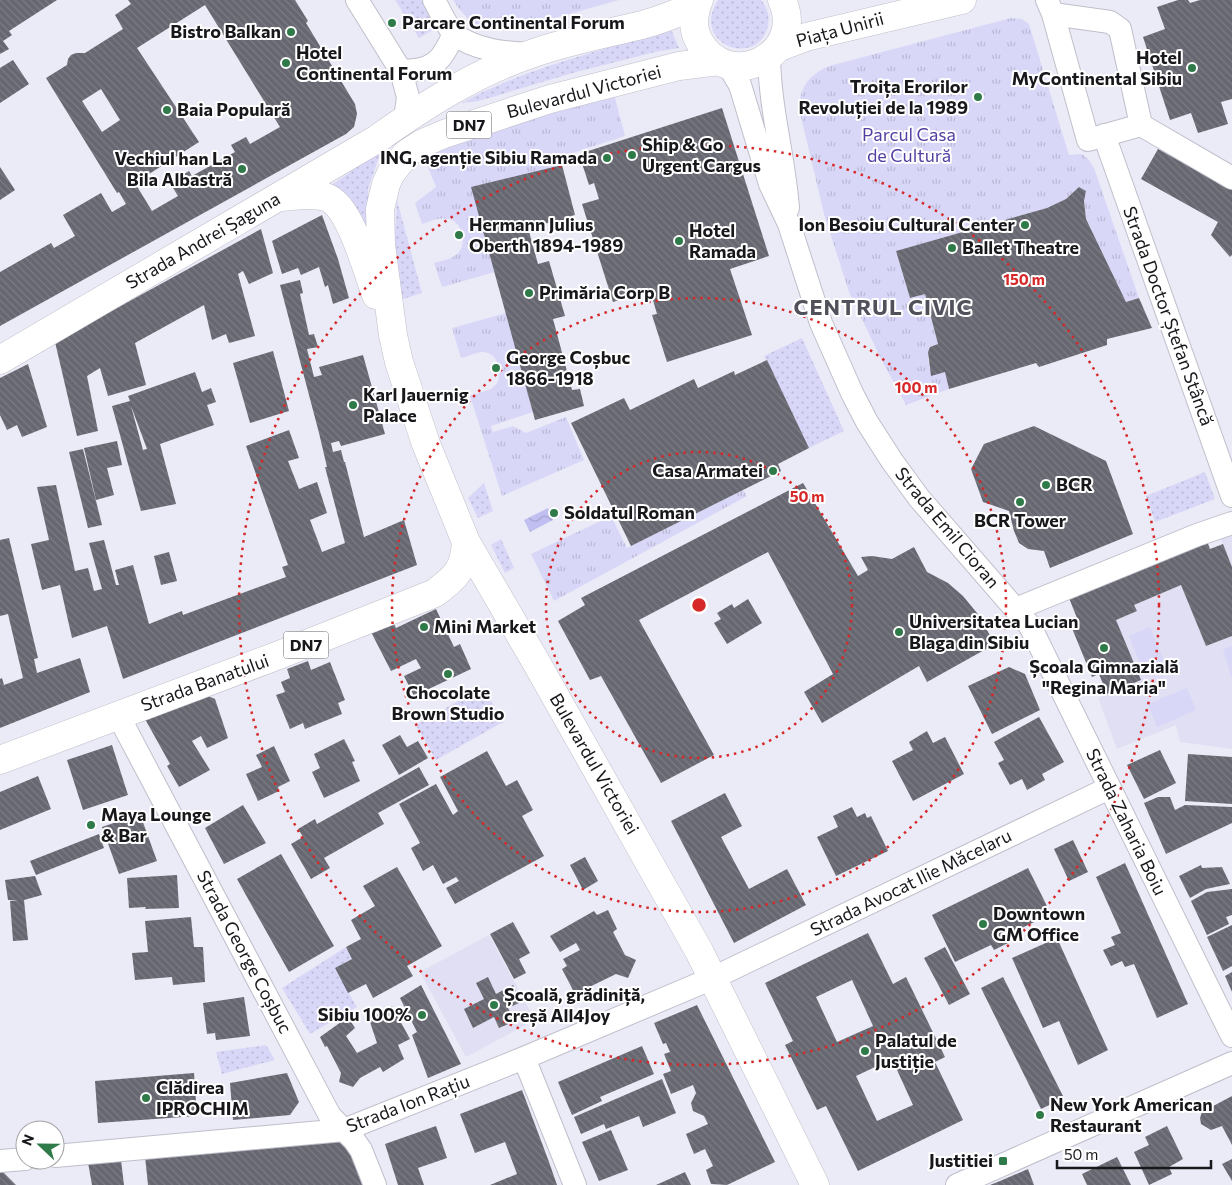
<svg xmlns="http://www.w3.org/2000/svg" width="1232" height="1185" font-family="Commissioner,sans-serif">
  <defs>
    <pattern id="grass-dots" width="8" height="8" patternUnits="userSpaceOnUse" patternTransform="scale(1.25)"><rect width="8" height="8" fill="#d9d7f8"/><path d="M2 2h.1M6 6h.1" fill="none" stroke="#bab8d4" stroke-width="1.8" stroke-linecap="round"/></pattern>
    <pattern id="park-tufts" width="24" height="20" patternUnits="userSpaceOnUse" patternTransform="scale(1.25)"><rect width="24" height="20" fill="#d9d7f8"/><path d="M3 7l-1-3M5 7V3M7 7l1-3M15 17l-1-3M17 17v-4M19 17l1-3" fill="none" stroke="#bab8d4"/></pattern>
    <pattern id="water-waves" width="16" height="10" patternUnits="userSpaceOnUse" patternTransform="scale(1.25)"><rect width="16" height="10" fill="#c1bef2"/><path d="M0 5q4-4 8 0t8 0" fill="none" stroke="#a5a3cf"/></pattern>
    <pattern id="building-back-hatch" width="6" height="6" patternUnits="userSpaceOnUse" patternTransform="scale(1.25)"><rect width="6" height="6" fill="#676771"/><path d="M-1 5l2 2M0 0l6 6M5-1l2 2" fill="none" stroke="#7c7c84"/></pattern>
  </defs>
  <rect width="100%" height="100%" fill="#ebebf7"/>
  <path fill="#e0dff3" d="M1232,534V567L1220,538Z
    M1181,585L1206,646L1232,636V749L1180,742L1176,725L1117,749L1098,698L1140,680L1116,620L1137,611L1134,605Z
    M489,935L535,1020L466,1057L420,972Z"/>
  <path fill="url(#grass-dots)" d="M395,0H421L438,27L419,38Z
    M718,0H761C767,7 770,16 768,25C760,69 689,46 718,0Z
    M670,27L679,48L655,52L576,72L479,101L462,103C473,96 487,90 499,85C554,60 614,49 670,27Z
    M381,151L368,189V228L366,229L330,186Z
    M397,200L422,293L403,299L397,280L394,248Z
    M802,338L844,431L809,448L764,356Z
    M1205,472L1215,499L1155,522L1146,496Z
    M484,483L493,511L478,518L468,498Z
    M501,539L514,568L505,573L491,545Z
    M483,687L503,722L436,760L416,725Z
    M346,947L352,959L335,969L357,1007L310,1034L282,988Z
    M266,1045L275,1060L222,1074L216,1052Z"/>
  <path fill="url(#park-tufts)" d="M453,0H619L512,30C484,32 468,24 453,0Z
    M1011,18L1022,19L1029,24L1069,155L1082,154L1089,160L1094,168L1139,298L1126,302L1086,219L1084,201L1086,191L1079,187L1066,199L1047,208L896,251L910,298L925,294L938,344L930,347L928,358L931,375L945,372L949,389L906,405L882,361L849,292L824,214L801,117C797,91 805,77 829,66Z
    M614,94L625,136L560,157L562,165L472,187L495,272L442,287L434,263C442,261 453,259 459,252C467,242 462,222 449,219C440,217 430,221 422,224L415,203L436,187L422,153L482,127Z
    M506,313L533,412L491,426L493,432L513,426L526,433L566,417L584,460L502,496L470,396L491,389L498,382C501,369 498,352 481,352C475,353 467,357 461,358L452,328Z
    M743,490L747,496L554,601L531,554L611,516L627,548Z"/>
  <path fill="#d9d7f8" d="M1150,627L1167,668L1146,677L1129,636Z
    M1232,646V679L1223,649Z
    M1187,688L1196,710L1157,727L1148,704Z"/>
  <path fill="url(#water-waves)" d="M548,508L553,520L530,532L524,520Z"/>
  <path fill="url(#building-back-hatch)" fill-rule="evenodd" d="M0,0H57L9,31L12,35L3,41L9,49L0,54Z
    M128,0H295L308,21L306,23L355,104L357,114L354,127L346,134L0,326V272L51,243L54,248L75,236L63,215L101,193L112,212L126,204L119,192L117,193L46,78L67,65L68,59L71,55L76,53H85L123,29L115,15L131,4ZM205,5L280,127L250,144L246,137L231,145L235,152L192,176L189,171L170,183L178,196L152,211L135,183L199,142L137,48ZM101,89L120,120L102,132L82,101Z
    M1178,0H1188L1190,3L1200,0H1232V99L1221,102L1228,124L1198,133L1191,113L1170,120L1143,37L1165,29L1157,7Z
    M13,60L29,84L0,103V68Z
    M722,108L769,256L730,269L752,335L667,362L652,315L657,314L650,290L613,302L582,204L599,199L594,183L589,185L579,154Z
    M1158,149L1232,190V255L1230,257L1211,235L1218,222L1141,179Z
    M562,165L575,215L571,216L575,230L562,233L559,220L528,228L538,264L549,261L565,316L553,319L572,390L580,389L584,406L535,420L471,187Z
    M0,167L15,190L0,200Z
    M1079,187L1086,191L1084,201L1086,219L1126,302L1139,298L1152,328L1107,339V345L1039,367L1036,363L949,389L945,372L931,376L928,352L930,347L938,344L925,294L910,298L896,251L1047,208L1066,199Z
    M322,215L338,259L349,298L333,304L328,285L325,287L319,267L301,275L298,268L282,274L272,241Z
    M261,229L273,273L249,284L243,271L238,274L255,336L229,343L226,334L212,340L204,305L135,343L146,385L108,396L100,368L87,376L98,431L77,436L55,342Z
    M300,280L303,293L300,294L309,335L314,334L318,347L307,349L314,377L322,375L319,367L363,355L385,434L341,446L339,441L331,443L333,452L341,450L344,462H345L364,537L404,520L417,565L123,679L107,626L72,638L60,585L42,590L31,544L49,540L37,487L56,485L75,571L88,568L94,591L102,589L89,543L104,540L116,585H119L115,570L133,565L149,624L182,611L183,615L286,577L282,567L288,565L246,446L289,430L299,458L288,461L299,489L317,482L327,513L310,520L322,552L345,543L325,467H327L319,433L280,285Z
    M273,351L289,411L250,423L233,363Z
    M767,360L809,448L778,464L781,471L631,546L571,423L624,398L630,410L694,379L698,388L734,371L735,375Z
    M28,364L47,427L22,437L17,425L7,430L0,415V378Z
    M195,372L202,392L211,388L216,402L207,405L214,425L160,444L176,504L141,511L112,406L130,401L128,396ZM131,406L147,449L143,450Z
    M1034,426L1106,461L1133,534L1050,568L1044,551L1028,549L1019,543L1014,531L1009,511L983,502L971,469L984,444Z
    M117,441L122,465L107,468L114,495L96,500L84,448Z
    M83,449L102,525L88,528L69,452Z
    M803,483L858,576L868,570L861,557L872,556L892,559L914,547L927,572L948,583L963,596L977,613L995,644L927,682L919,666L822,723L804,692L833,674L768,552L639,620L714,755L661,783L601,676L590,680L558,621L585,605L581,598Z
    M9,538L38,658L34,659L37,673L80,658L90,692L0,728V679L2,678L4,685L23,678L8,614L0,616V540Z
    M1207,541L1210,549L1223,544L1232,567V636L1206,646L1181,585L1134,605L1137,611L1116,620L1141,680L1107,694L1099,674L1092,677L1069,621L1077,618L1069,598Z
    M169,552L177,581L161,585L154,556Z
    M748,599L762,623L727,644L714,623L721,619L717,613L732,604L734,608Z
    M436,609L454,647L460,644L471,669L414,696L404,676L421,668L416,659L391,671L371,632L393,622L396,628Z
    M308,661L311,670L330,662L345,700L338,703L342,714L305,729L303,723L290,729L276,695L285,692L281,682L290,678L287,669Z
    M1009,667L1025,674L1040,710L992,734L968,686Z
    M206,695L215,699L228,738L207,748L201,736L192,741L210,770L179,787L167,766L170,764L145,719Z
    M1039,717L1064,762L1042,774L1045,780L1027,790L1022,779L1010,785L998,763L1004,760L994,742Z
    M927,731L933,743L945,737L964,774L913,801L892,761L913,750L909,742Z
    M400,735L407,747L418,741L428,758L399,775L382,745Z
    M344,739L355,761L352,762L360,781L324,798L312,772L320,768L314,754Z
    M112,745L128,795L83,810L67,760Z
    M274,746L290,781L278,787L279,791L258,801L246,774L262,767L256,755Z
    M1160,750L1176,783L1144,799L1127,765Z
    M487,751L506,786L517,780L533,810L522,816L544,856L455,904L446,888L459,881L456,877L443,884L433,865L423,871L411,848L420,843L399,804L436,784L453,815L458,811L440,777Z
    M1188,754L1232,757V804L1185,801Z
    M419,767L429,785L378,813L384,824L324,858L330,868L311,879L291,844L303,837L298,829L315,819L317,824Z
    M38,776L51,809L0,830V792Z
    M725,793L742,826L721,837L749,889L787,869L806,905L734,943L671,821Z
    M1158,797H1170L1175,810L1185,805L1232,807V823L1166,854L1144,803Z
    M243,805L266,843L224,864L205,828Z
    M852,807L857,817L865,813L867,818L871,816L888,851L836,876L817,837L838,827L833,816Z
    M140,814L157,861L119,874L102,827Z
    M99,834L104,848L36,875L30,861Z
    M1073,840L1088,872L1069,881L1054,849Z
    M281,854L334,946L289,972L237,879Z
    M585,857L598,881L583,890L570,865Z
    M1125,863L1188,1004L1157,1018L1134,964L1125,967L1122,961L1111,966L1103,950L1115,945L1111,937L1121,933L1096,877Z
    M1201,865L1202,868L1222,867L1230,884L1206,889L1190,898L1179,876Z
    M397,867L442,946L407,966L413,976L373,998L366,984L348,993L335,968L352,959L346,947L361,939L351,920L375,906L363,886Z
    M1028,868L1051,914L1011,933L1014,940L994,950L991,945L955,962L932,915Z
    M177,875L179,908L145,909L146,907L129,908L127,878Z
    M35,876L42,895L24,900L28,940L13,941L10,901L18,900H8L5,880Z
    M1232,889V915L1226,917L1229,924L1207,935L1191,901L1207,892Z
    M608,910L617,929L613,932L625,955L636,960L628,978L616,974L575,994L562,969L567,966L563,959L580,950L576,943L560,952L550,936L594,911L597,915Z
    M191,917L194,947H203L205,982L173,985L172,977L135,980L132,953L148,952L145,921Z
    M513,922L530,953L519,959L526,973L514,979L490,934Z
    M1232,925V966L1223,971L1207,937Z
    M868,933L893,984L906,977L945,1057L935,1062L963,1120L858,1171L826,1106L817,1110L785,1045L793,1041L765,983ZM852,980L873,1026L837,1042L816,997ZM892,1059L913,1105L877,1121L856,1076Z
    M1057,938L1108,1050L1078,1065L1059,1021L1043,1028L1012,958Z
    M945,947L970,994L949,1005L924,958Z
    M1232,972V992L1225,976Z
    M488,977L496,994L513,985L521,1002L508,1008L515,1021L499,1028L494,1017L473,1028L464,1009L484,999L476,983Z
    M1003,977L1064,1098L1041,1109L981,988Z
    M421,985L461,1064L428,1078L412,1035L417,1032L400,998Z
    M244,997L250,1036L216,1040L215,1033L207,1034L203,1003Z
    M697,1005L775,1162L727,1185L711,1184L706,1170L713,1166L705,1149L694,1154L686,1134L708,1124L704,1116L693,1111L691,1103L696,1093L693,1085L671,1094L663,1074L671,1071L664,1054L670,1052L666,1043L663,1044L654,1023Z
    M392,1006L410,1039L398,1045L404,1059L383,1072L380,1067L360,1078L353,1087L339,1082L341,1073L327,1046L325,1047L320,1037L348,1017L355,1028L346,1036L357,1053L377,1043L369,1019Z
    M642,1046L654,1074L600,1097L602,1101L572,1115L558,1082Z
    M194,1073L197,1116L98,1123L95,1081Z
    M287,1073L299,1102L290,1115L233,1120L230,1083Z
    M662,1079L676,1113L643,1127L639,1116L606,1129L604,1124L581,1134L574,1117Z
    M522,1090L549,1162L557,1185H490L517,1174L505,1142L475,1153L460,1114Z
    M1232,1096V1145L1222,1126L1211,1130L1201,1124L1200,1118L1202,1112Z
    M436,1126L447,1158L418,1168L424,1185H398L385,1144Z
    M1167,1126L1183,1159L1169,1167L1172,1174L1149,1185L1134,1152L1149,1145L1145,1137Z
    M611,1130L628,1170L599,1181L582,1142Z
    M346,1139L362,1185H148L145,1156Z
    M120,1152L124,1185H92L87,1157Z
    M1117,1157L1131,1185H1087L1082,1174Z
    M1232,1159V1181L1222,1164Z
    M0,1169L16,1185H0Z
    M1028,1169L1034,1185H990L1000,1181Z
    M685,1172L691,1185H656Z"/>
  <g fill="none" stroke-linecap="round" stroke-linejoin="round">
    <g stroke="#bfbfcb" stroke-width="24">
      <path id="minor" d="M357,0L401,71L408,97L405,119
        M434,0C439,9 447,27 454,34C475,50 505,53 530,54
        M1047,0L1053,14L1088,140L1141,125L1232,178
        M1053,14L1110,22L1120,29L1141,125
        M769,57C770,110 784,156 788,208
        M728,65L740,85L770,184L789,224L821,323L852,393L867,422L892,461L919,498L1030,626L1232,1036
        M401,71C433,71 442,62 454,33
        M1104,135L1232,496
        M1016,609L1197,535L1232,523
        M118,715L330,1116L354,1140L361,1150L375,1185
        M524,1058L575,1185
        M55,1156L344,1130L524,1058L713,978L1109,788
        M0,1161L25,1159
        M957,1185L1232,1063"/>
    </g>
    <g stroke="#bfbfcb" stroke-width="29">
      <path id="major" d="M699,0C693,13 692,29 699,41C728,94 807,55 782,0
        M777,48L806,37L962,0
        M719,61L679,66L550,99L444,134L423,143L406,154L391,173L386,184L380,209L381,245L393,335L399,362L426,444L466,542L536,662L699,951L815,1185
        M282,197C296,196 314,192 328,198C351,208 367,271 376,295
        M0,360L377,139C425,105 475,73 531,54C567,41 605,34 642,25C661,20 678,13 696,5
        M0,760L279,655L435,593C457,576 464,570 466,542"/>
    </g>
    <use href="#minor" stroke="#fff" stroke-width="22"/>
    <use href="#major" stroke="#fff" stroke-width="28"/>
  </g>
  <g fill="none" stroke="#d62828" stroke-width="2.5" stroke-dasharray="2.5 5">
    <circle cx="699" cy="605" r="153"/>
    <circle cx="699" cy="605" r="307"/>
    <circle cx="699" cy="605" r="460"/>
  </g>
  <g fill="#2e7a48" stroke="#fff" stroke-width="2">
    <circle cx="392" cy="23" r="5"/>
    <circle cx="291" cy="32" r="5"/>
    <circle cx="286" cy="63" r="5"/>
    <circle cx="1192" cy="68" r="5"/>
    <circle cx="978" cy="97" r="5"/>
    <circle cx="167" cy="110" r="5"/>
    <circle cx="632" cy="155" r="5"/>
    <circle cx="607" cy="158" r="5"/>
    <circle cx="242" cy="169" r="5"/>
    <circle cx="1025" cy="225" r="5"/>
    <circle cx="459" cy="235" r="5"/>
    <circle cx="679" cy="241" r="5"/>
    <circle cx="952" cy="248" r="5"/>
    <circle cx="529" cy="293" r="5"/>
    <circle cx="496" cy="368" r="5"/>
    <circle cx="353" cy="405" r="5"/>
    <circle cx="773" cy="471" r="5"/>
    <circle cx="1046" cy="485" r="5"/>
    <circle cx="1020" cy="502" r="5"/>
    <circle cx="554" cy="513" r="5"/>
    <circle cx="424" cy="627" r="5"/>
    <circle cx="899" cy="632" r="5"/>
    <circle cx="1104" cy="648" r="5"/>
    <circle cx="448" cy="674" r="5"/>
    <circle cx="91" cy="825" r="5"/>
    <circle cx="983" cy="924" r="5"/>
    <circle cx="494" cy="1005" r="5"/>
    <circle cx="422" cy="1015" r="5"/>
    <circle cx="865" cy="1051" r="5"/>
    <circle cx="146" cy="1098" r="5"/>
    <circle cx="1040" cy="1115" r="5"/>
    <rect x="998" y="1156" width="10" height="10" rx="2.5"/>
  </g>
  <g text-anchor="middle" stroke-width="4" stroke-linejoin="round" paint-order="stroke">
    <g fill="#fff" stroke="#5d5d60" stroke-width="1">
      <rect x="446.5" y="111.5" width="45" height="27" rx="4"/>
      <rect x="283.5" y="631.5" width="45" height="27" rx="4"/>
    </g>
    <g font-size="16" font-weight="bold" fill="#18181c">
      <text x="469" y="131">DN7</text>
      <text x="306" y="651">DN7</text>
    </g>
    <g font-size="18" font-weight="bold" fill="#18181c" stroke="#fff" text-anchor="start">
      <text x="402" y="29">Parcare Continental Forum</text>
      <text x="281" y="38" text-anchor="end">Bistro Balkan</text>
      <text x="296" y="59">Hotel<tspan x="296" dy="21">Continental Forum</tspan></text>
      <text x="1182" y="64" text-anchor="end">Hotel<tspan x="1182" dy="21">MyContinental Sibiu</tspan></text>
      <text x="968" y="93" text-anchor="end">Troița Erorilor<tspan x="968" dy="21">Revoluției de la 1989</tspan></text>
      <text x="177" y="116">Baia Populară</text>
      <text x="642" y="151">Ship &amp; Go<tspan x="642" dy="21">Urgent Cargus</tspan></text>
      <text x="597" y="164" text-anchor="end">ING, agenție Sibiu Ramada</text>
      <text x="232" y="165" text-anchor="end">Vechiul han La<tspan x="232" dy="21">Bila Albastră</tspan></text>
      <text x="469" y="231">Hermann Julius<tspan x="469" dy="21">Oberth 1894-1989</tspan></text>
      <text x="1015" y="231" text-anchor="end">Ion Besoiu Cultural Center</text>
      <text x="689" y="237">Hotel<tspan x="689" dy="21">Ramada</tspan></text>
      <text x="962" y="254">Ballet Theatre</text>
      <text x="539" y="299">Primăria Corp B</text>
      <text x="506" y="364">George Coșbuc<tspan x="506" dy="21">1866-1918</tspan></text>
      <text x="363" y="401">Karl Jauernig<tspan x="363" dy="21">Palace</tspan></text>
      <text x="763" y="477" text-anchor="end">Casa Armatei</text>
      <text x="1056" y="491">BCR</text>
      <text x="564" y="519">Soldatul Roman</text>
      <text x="1020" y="527" text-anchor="middle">BCR Tower</text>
      <text x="909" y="628">Universitatea Lucian<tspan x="909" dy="21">Blaga din Sibiu</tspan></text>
      <text x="434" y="633">Mini Market</text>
      <text x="1104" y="673" text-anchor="middle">Școala Gimnazială<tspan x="1104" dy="21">"Regina Maria"</tspan></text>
      <text x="448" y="699" text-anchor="middle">Chocolate<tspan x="448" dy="21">Brown Studio</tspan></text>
      <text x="101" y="821">Maya Lounge<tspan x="101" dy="21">&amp; Bar</tspan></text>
      <text x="993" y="920">Downtown<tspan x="993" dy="21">GM Office</tspan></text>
      <text x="504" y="1001">Școală, grădiniță,<tspan x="504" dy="21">creșă All4Joy</tspan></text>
      <text x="412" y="1021" text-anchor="end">Sibiu 100%</text>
      <text x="875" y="1047">Palatul de<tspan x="875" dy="21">Justiție</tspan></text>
      <text x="156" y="1094">Clădirea<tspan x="156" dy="21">IPROCHIM</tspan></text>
      <text x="1050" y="1111">New York American<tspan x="1050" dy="21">Restaurant</tspan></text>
      <text x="993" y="1167" text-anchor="end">Justitiei</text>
    </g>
    <g font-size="18" fill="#18181c" stroke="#fff">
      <text transform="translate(840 30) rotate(-15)" y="6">Piața Unirii</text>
      <text transform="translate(584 92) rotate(-15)" y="6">Bulevardul Victoriei</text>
      <text transform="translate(203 241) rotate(-30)" y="6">Strada Andrei Șaguna</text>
      <text transform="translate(1168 316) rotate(70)" y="6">Strada Doctor Ștefan Stâncă</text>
      <text transform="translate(947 528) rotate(50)" y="6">Strada Emil Cioran</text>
      <text transform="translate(205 683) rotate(-20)" y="6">Strada Banatului</text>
      <text transform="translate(594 764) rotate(60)" y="6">Bulevardul Victoriei</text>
      <text transform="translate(1126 822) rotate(64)" y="6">Strada Zaharia Boiu</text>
      <text transform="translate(911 883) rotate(-26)" y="6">Strada Avocat Ilie Măcelaru</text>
      <text transform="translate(244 952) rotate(62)" y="6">Strada George Coșbuc</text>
      <text transform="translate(408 1104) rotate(-21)" y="6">Strada Ion Rațiu</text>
    </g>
    <g font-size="18" fill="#533fa1" stroke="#fff">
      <text x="909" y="141">Parcul Casa<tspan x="909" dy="21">de Cultură</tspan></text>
    </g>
    <g font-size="22" font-weight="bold" letter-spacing="1" fill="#51515b" stroke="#fff">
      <text x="883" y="315">CENTRUL CIVIC</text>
    </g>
  </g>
  <circle cx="699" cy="605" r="8" fill="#d62828" stroke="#fff" stroke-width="2.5"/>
  <g font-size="15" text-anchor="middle" font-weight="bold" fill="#d62828" stroke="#fff" stroke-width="4" stroke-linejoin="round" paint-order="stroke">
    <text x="1024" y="285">150 m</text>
    <text x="916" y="393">100 m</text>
    <text x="807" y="502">50 m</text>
  </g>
  <g transform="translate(40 1145) rotate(292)"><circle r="24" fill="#ffffff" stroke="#a3a3a4"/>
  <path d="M0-4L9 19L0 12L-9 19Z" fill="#2e7a48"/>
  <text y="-8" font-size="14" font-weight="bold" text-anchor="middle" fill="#18181c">N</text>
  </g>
  <path d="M1057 1160v8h154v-8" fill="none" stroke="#18181c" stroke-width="2.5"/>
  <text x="1064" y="1160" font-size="15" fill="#18181c" stroke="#ffffff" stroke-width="4" paint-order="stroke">50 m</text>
</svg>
